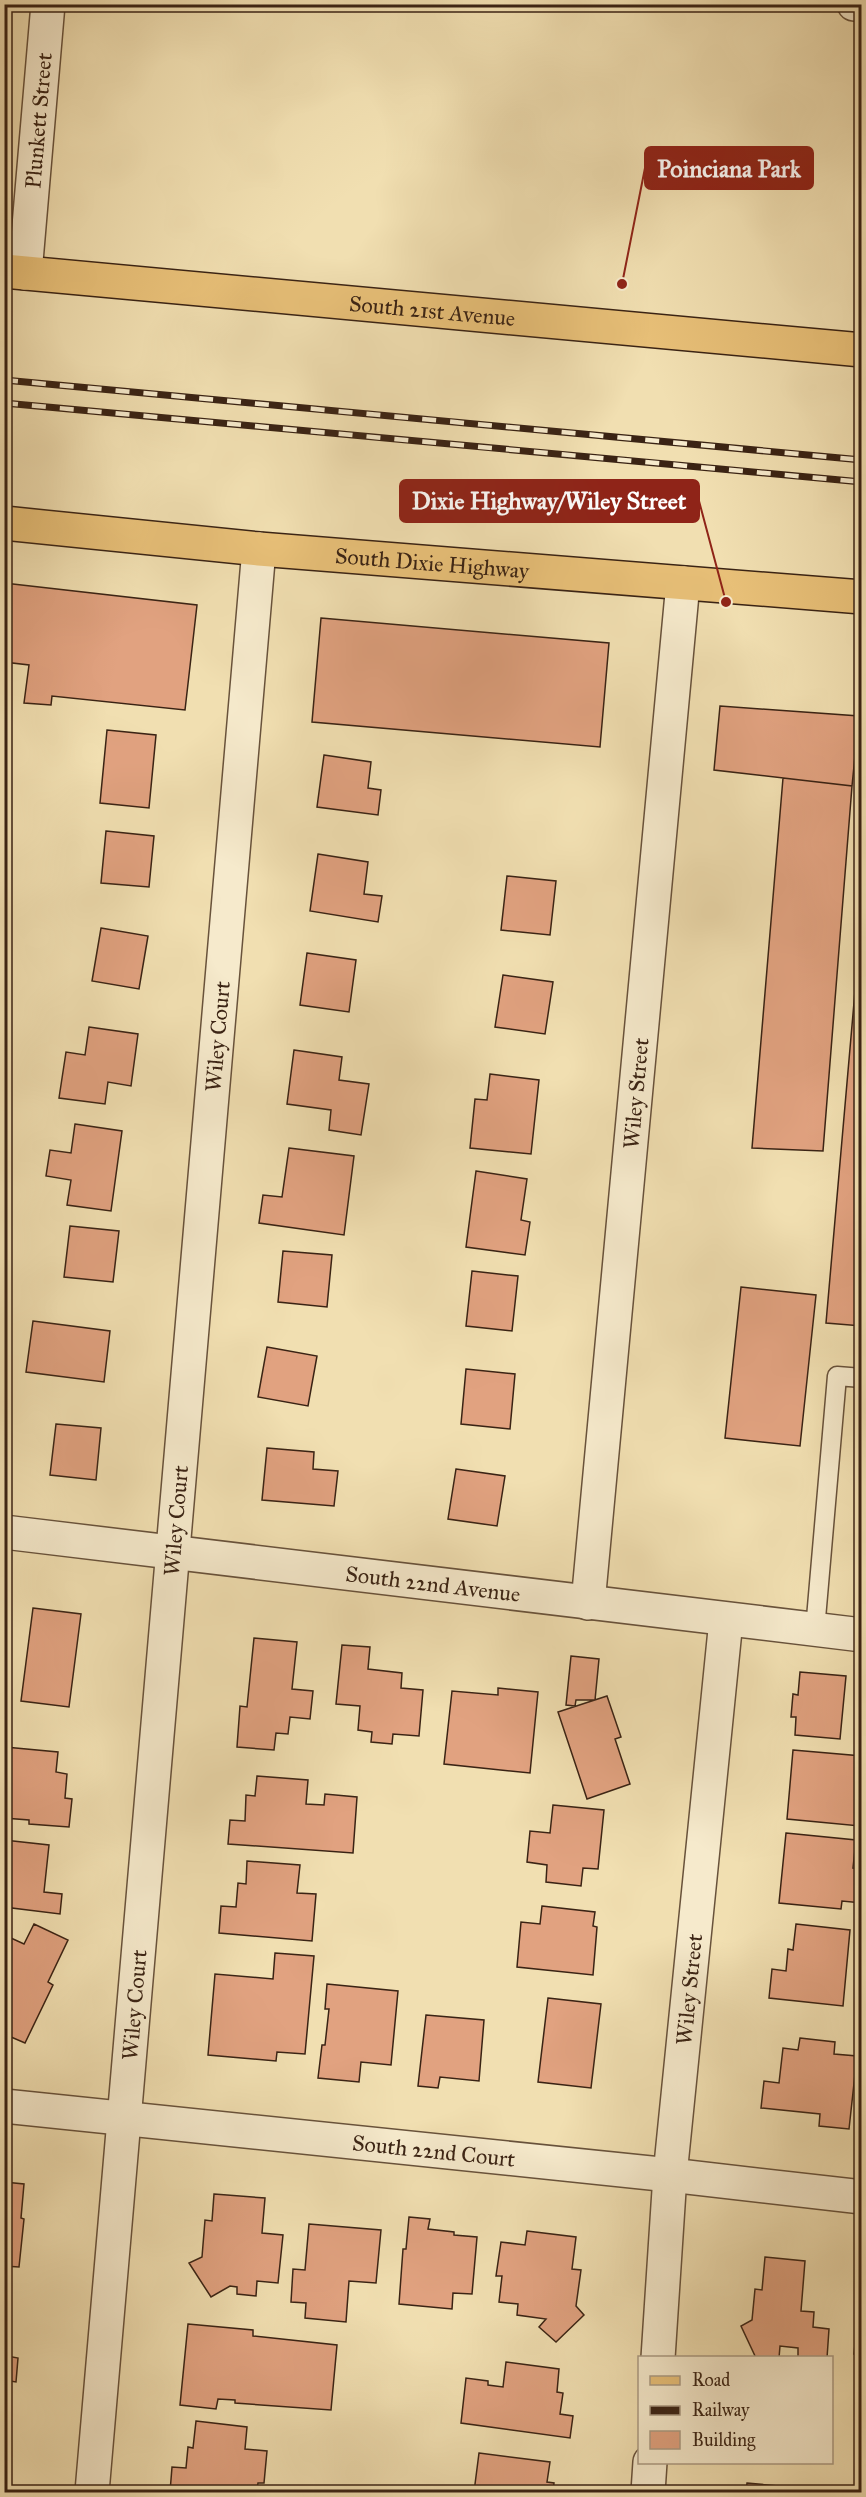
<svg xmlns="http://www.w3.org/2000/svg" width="866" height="2497" font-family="'IM FELL Great Primer',serif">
  <rect width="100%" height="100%" fill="#f1dfb1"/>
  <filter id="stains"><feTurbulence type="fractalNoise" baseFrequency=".00333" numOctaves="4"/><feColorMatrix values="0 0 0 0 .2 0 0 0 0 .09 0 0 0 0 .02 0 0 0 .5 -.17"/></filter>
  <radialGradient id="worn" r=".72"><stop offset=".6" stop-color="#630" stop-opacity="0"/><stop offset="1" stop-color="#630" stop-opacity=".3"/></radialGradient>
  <path fill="#e1a280" stroke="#3a2314" stroke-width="1.5" d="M4,583L197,605L185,710L52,696L51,705L24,703L29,665L4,662Z
    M321,618L609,643L600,747L312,722Z
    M720,706L859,716L852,786L714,770Z
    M107,730L156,735L149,808L100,803Z
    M324,755L371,762L368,788L381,790L378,815L317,807Z
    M783,778L852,786L823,1151L752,1148Z
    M106,831L154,836L149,887L101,883Z
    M318,854L368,862L364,894L382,896L378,922L310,911Z
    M507,876L556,881L550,935L501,930Z
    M862,911V1326L826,1323Z
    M101,928L148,936L139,989L92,981Z
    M307,953L356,960L349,1012L300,1005Z
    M503,975L553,982L545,1034L495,1027Z
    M89,1027L138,1034L131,1086L108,1082L105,1104L59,1098L66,1052L85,1055Z
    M294,1050L342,1057L339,1080L369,1084L361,1135L329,1130L331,1110L287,1104Z
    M490,1074L539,1080L531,1154L470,1148L475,1099L487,1100Z
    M75,1124L122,1131L111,1211L67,1205L71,1180L46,1176L50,1150L71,1153Z
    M289,1148L354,1156L344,1235L259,1223L263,1195L282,1197Z
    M476,1171L527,1179L521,1220L530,1222L525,1255L466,1247Z
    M70,1226L119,1231L113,1282L64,1277Z
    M283,1251L332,1255L327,1307L278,1302Z
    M472,1271L518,1276L512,1331L466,1326Z
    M741,1287L816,1295L800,1446L725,1438Z
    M33,1321L110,1331L104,1382L26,1372Z
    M267,1347L317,1356L308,1406L258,1397Z
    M466,1369L515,1374L510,1429L461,1424Z
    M56,1424L101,1428L96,1480L50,1475Z
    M267,1448L314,1452L313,1469L338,1471L334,1506L262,1500Z
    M456,1469L505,1476L497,1526L448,1519Z
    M33,1608L81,1614L69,1707L21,1701Z
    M254,1638L297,1642L292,1689L313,1691L310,1719L290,1717L288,1734L276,1733L274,1750L237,1747L240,1706L247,1707Z
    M342,1645L370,1647L368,1669L402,1673L401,1688L423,1690L419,1736L393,1734L392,1744L371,1742L372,1732L358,1730L360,1706L336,1704Z
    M571,1656L599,1659L595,1700H576L575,1706L566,1705Z
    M800,1672L846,1676L840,1739L795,1735L796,1717H791L793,1694L798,1695Z
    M498,1688L538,1692L530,1773L444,1764L452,1691L498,1695Z
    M607,1696L621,1737L615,1739L630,1784L587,1799L558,1712Z
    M5,1747L58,1752L56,1772L67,1774L65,1798L72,1799L69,1827L29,1824V1820L4,1818Z
    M793,1750L862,1756L860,1826L787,1819Z
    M257,1776L308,1780L306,1804L324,1805L325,1794L357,1797L353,1853L228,1844L230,1820L245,1821L246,1795L255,1796Z
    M553,1805L604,1810L598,1869L583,1868L581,1886L546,1882L547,1865L527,1862L530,1831L550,1833Z
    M786,1833L856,1840L853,1868L862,1869V1903L842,1901L841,1909L779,1903Z
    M4,1840L49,1845L44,1892L62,1894L60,1914L4,1907Z
    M247,1861L300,1865L297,1893L316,1894L312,1941L219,1933L221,1906L236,1907L238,1883L246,1884Z
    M542,1906L595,1912L593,1926L597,1927L593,1975L517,1967L521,1922L540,1924Z
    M34,1924L68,1940L48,1982L53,1985L25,2043L4,2034V2021L8,2014L4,2013V1951L11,1938L24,1944Z
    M796,1924L850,1930L843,2006L769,1998L772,1969L786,1971L788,1949L793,1950Z
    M275,1953L314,1956L305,2054L277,2052L276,2061L208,2055L215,1974L273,1979Z
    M327,1984L398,1991L391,2065L361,2062L359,2082L318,2078L322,2045H325L329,2009H325Z
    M548,1998L601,2004L591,2088L538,2082Z
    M426,2015L484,2020L479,2081L440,2077L438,2088L418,2086Z
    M800,2038L835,2042L834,2054L857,2056L849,2129L819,2126L820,2114L761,2108L764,2081L779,2083L783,2048L798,2050Z
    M4,2182L24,2184L21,2218L24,2219L19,2267L4,2266Z
    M214,2194L265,2198L262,2233L283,2235L278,2283L257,2281L256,2296L237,2294V2287L230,2286L211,2297L189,2263L202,2257L205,2220L212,2221Z
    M409,2217L430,2219L428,2229L454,2232V2235L477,2237L472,2294L453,2293L452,2309L399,2304L403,2249H406Z
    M309,2224L381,2230L376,2283L349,2281L346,2322L305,2318L306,2303L291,2302L293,2269L305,2270Z
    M527,2231L576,2237L572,2269L581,2270L576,2306L584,2315L556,2342L539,2327L546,2319L517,2315L518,2304L499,2302L502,2276H496L501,2242L525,2245Z
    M765,2257L805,2261L801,2311L814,2312L813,2327L829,2329L827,2358H798V2348L780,2346L779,2358H756L741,2326L752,2320L755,2289L762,2290Z
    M862,2277V2354H854Z
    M188,2324L253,2330V2336L337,2345L331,2410L235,2403V2400L218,2399L216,2409L180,2405Z
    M4,2333H9L7,2356L18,2358L16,2382L4,2380Z
    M506,2362L559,2369L557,2392L563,2393L560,2414L573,2416L570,2438L461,2423L466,2378L488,2381V2385L503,2387Z
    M196,2421L247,2427L245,2449L267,2451L264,2483H258L257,2489L242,2488L241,2492H170L172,2467L186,2468L188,2447L193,2448Z
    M479,2453L550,2462L547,2482L554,2483L553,2492H474Z
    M747,2483L800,2488V2492H746Z"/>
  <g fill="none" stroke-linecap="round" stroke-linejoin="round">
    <g stroke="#68523b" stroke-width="21">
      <path id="service" d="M815,1630L837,1376L862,1378"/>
    </g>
    <g stroke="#68523b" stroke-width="36">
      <g id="minor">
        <path d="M854,4L862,5"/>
        <path id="s1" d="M25,273L48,4"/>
        <path id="s2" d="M4,1532L862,1635"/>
        <path id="s3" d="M588,1603L683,583"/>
        <path id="s4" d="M4,2106L670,2175L862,2197"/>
        <path id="s5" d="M658,2358L670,2175L726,1620"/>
        <path id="s6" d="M92,2492L259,549"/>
        <path d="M648,2492L650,2462"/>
      </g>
    </g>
    <g stroke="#3a2314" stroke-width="36">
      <g id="primary">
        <path id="s7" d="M4,271L862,350"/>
        <path id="s8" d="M4,523L259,549L862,597"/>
      </g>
    </g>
    <use href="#service" stroke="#f6eacc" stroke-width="18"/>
    <use href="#minor" stroke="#f6eacc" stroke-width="33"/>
    <use href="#primary" stroke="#e8c078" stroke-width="33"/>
    <g stroke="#3a2314" stroke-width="7">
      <path id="rail" d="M4,380L862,460
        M4,403L862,482"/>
    </g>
    <use href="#rail" stroke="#f6eacc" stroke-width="4.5" stroke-dasharray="14" stroke-linecap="butt"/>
  </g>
  <g text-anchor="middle" stroke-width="5" stroke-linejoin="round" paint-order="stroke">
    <g font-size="22" fill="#3a2314" stroke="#f6eacc">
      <text dy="8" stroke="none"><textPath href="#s1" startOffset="153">Plunkett Street</textPath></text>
      <text dy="8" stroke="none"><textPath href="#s7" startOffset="430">South 21st Avenue</textPath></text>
      <text dy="8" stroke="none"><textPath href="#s8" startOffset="430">South Dixie Highway</textPath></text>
      <text dy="8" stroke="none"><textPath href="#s6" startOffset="1461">Wiley Court</textPath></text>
      <text dy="8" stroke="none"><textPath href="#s3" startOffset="512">Wiley Street</textPath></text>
      <text dy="8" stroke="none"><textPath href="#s6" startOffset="975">Wiley Court</textPath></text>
      <text dy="8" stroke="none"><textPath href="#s2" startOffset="432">South 22nd Avenue</textPath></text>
      <text dy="8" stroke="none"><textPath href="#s5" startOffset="370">Wiley Street</textPath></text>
      <text dy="8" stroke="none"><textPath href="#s6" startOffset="489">Wiley Court</textPath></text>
      <text dy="8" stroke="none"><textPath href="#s4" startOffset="432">South 22nd Court</textPath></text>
    </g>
  </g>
  <path fill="none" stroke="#8f2418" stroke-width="2" d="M622 284L645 168M726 602L699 501"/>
  <g fill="#8f2418" stroke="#f6eacc" stroke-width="2">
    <circle cx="622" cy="284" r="6"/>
    <circle cx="726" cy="602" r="6"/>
  </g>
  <g fill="#8f2418" stroke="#8f2418" stroke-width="2">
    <rect x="645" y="147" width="168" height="42" rx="6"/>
    <rect x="400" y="480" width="299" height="42" rx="6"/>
  </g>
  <g font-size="24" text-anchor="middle" font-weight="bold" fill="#fff">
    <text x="729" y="177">Poinciana Park</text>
    <text x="549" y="509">Dixie Highway/Wiley Street</text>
  </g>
  <rect width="866" height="2497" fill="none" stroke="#f1dfb1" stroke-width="24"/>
  <rect x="6" y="6" width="854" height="2485" fill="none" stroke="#3a2314" stroke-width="3"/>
  <rect x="12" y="12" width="842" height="2473" fill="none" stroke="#3a2314" stroke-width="1.5"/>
  <rect x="638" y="2356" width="195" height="108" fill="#f6eacc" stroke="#ab9a82" stroke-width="1.5"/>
  <rect x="650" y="2376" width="30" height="9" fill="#e8c078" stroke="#ab9a82" stroke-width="1.5"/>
  <text x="692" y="2386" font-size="18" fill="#3a2314">Road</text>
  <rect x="650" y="2406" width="30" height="9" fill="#3a2314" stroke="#ab9a82" stroke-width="1.5"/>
  <text x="692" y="2416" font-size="18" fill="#3a2314">Railway</text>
  <rect x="650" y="2431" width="30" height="18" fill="#e1a280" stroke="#ab9a82" stroke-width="1.5"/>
  <text x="692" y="2446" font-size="18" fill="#3a2314">Building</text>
  <rect width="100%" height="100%" filter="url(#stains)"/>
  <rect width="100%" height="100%" fill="url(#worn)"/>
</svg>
